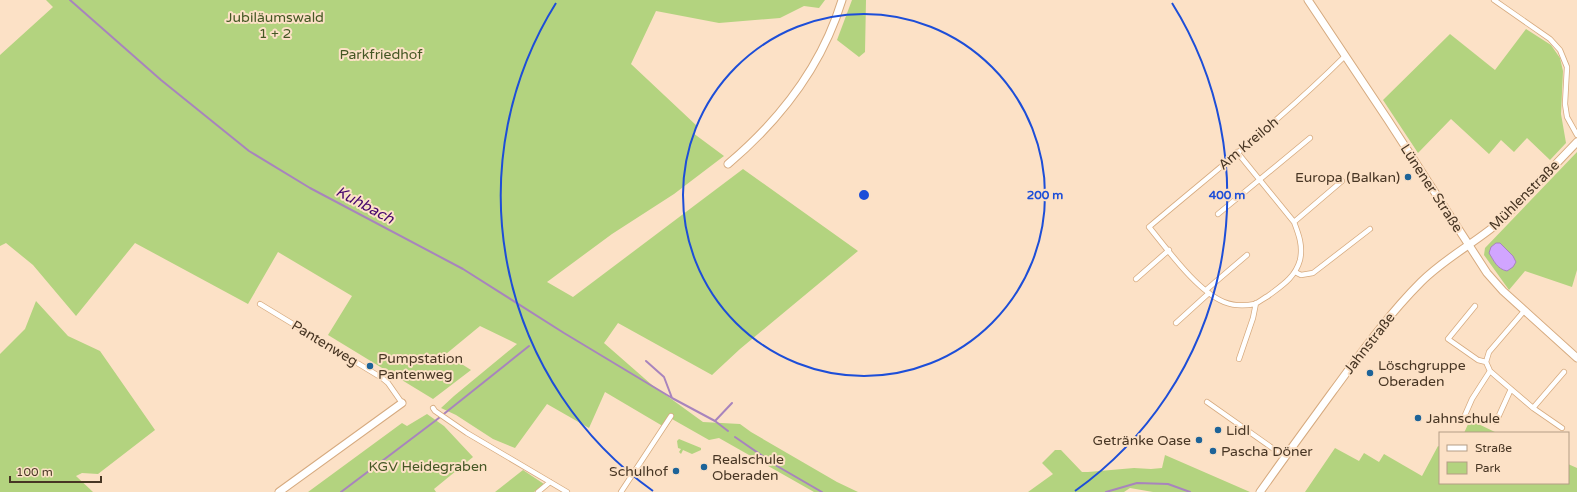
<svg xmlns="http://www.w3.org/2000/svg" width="1577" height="492" font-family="'Varela Round',sans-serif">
  <rect width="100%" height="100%" fill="#fce1c6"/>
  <path fill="#b3d37f" d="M46,0H825L819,8L804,6L780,18L719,23L656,11L631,64L697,126L693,133L724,156L674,194L612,234L547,282L573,297L743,169L858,251L740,349L712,375L618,323L604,343L652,385L703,422L740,424L751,432L837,482L858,492H814L719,438L709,440L672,419L666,428L605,392L589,428L547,404L515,448L493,439L456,415L441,408L454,396L517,344L480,326L446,354L471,370L433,399L328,335L352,296L278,252L248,304L135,243L76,316L33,265L6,243L0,246V55L53,7Z
    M852,0H866L865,52L859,57L837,40Z
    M1526,29L1551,45L1560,58L1563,71L1561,114L1566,143L1550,160L1527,138L1514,152L1501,140L1489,154L1451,119L1418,153L1383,100L1450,34L1495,70Z
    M1577,152V270L1572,287L1525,271L1509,290L1484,255L1485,248Z
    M36,301L68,336L100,351L155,430L98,474L82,473L76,476L93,492H0V354L25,329Z
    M427,414L444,426L473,457L434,489L436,492H308L402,423L407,426Z
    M1470,420L1497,433H1464Z
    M679,439L701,448V450L692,454L683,450L681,454L679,452L681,449L678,448L677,441Z
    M1438,446L1440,447V483H1568V464L1577,468V492H1305L1335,448L1359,461L1364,453L1379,462L1384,454L1422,476Z
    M1055,450H1061L1082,472H1088L1134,468L1151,469L1162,468L1165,455L1250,492H1153L1130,488L1124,492H1028L1053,474L1042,463Z
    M523,470L544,484L534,492H495Z"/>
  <path fill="#d1a5ff" stroke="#a884bd" d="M1496,243H1500L1513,256L1516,262L1513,267L1507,271C1497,269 1494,261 1489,253L1491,247Z"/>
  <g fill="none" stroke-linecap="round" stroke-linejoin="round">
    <path stroke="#a884bd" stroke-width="2" d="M70,0L161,80L249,151L310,188L463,269L564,333L672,398L715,421L728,431
      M646,361L664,377L672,398
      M715,421L732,403
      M735,437L777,466L822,492
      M341,492L435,421L529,346
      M1106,492L1137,483L1168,484L1190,492"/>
    <g stroke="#d6aa7f" stroke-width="6">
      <path id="minor" d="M1494,0L1550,39L1560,50L1567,67L1565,104L1567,117L1577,135
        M1237,152L1294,222C1299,235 1303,246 1300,260C1295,278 1281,286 1268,296C1264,298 1259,302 1255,304C1245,306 1234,306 1224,302C1197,291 1168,250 1149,227C1215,171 1284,117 1345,56
        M1218,214L1310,138
        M1294,222L1342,181
        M1295,272L1301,275L1313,273L1370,229
        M1136,279L1169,250
        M1206,290L1247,255
        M260,304L382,378L388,383L402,403
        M1475,306L1448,339L1478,360L1486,362
        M1525,310L1489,352L1486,362L1490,371L1498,378L1533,408L1562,428
        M1176,323L1209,293
        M1239,359L1253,318L1256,303
        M1207,402L1285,457
        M433,408L435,411L467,433L567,492
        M1533,408L1564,372
        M1465,415L1472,399L1490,371
        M1496,422L1511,389
        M538,492L550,482
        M621,492L671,416"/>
    </g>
    <g stroke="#d6aa7f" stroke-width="9">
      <path id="secondary" d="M1308,0L1388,120L1487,273L1503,291L1577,358
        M728,164C780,120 822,66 842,0
        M279,492L402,403
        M1260,492C1284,458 1309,424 1333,391C1361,353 1388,315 1421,282C1446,257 1477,242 1503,219L1577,142"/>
    </g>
    <use href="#minor" stroke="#fff" stroke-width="4.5"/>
    <use href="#secondary" stroke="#fff" stroke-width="7"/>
  </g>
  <g fill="none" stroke="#1d4ed8" stroke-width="2">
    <circle cx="864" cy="195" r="181"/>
    <path d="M653 491A363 363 0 0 1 556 3M1172 3A363 363 0 0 1 1075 491"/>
  </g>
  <g fill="#1d6398" stroke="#fce1c6" stroke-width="1.5">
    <circle cx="1408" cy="177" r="4"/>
    <circle cx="370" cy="366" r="4"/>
    <circle cx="1370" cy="373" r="4"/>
    <circle cx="1418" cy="418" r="4"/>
    <circle cx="1218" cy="430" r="4"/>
    <circle cx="1199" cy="440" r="4"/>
    <circle cx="1213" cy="451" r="4"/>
    <circle cx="704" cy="467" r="4"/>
    <circle cx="676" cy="471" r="4"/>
  </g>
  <g text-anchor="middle" stroke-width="4" stroke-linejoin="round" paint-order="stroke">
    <g font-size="14" fill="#455724" stroke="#fce1c6">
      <text x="275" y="22">Jubiläumswald<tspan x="275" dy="16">1 + 2</tspan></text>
      <text x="381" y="59">Parkfriedhof</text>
      <text x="428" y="471">KGV Heidegraben</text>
    </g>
    <g font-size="14" fill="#483624" stroke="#fce1c6">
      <text transform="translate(1248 143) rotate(-40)" y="5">Am Kreiloh</text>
      <text transform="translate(1432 188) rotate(57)" y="5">Lünener Straße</text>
      <text transform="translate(1524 195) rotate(-45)" y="5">Mühlenstraße</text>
      <text transform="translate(325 343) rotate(31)" y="5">Pantenweg</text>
      <text transform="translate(1369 343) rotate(-52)" y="5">Jahnstraße</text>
    </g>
    <g font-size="14" fill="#483624" stroke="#fce1c6" text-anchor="start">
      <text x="1400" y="182" text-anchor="end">Europa (Balkan)</text>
      <text x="378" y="363">Pumpstation<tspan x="378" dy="16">Pantenweg</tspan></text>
      <text x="1378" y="370">Löschgruppe<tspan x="1378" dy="16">Oberaden</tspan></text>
      <text x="1426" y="423">Jahnschule</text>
      <text x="1226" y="435">Lidl</text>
      <text x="1191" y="445" text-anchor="end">Getränke Oase</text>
      <text x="1221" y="456">Pascha Döner</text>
      <text x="712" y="464">Realschule<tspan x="712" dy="16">Oberaden</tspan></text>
      <text x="668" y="476" text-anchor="end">Schulhof</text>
    </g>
    <g font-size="15" font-style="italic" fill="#44046c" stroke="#fce1c6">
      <text transform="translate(365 205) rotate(28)" y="5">Kuhbach</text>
    </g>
  </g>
  <circle cx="864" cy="195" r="6" fill="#1d4ed8" stroke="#fce1c6" stroke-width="2"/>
  <g font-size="12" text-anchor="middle" font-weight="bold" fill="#1d4ed8" stroke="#fce1c6" stroke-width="4" stroke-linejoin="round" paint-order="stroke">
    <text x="1045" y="199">200 m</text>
    <text x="1227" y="199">400 m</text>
  </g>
  <rect x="1439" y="432" width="130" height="52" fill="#fce1c6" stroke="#b49d85"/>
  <rect x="1447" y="445" width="20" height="6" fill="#ffffff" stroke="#b49d85"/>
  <text x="1475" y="452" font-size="12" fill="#483624">Straße</text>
  <rect x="1447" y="462" width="20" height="12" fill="#b3d37f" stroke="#b49d85"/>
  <text x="1475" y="472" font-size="12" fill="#483624">Park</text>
  <path d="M10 476v6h91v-6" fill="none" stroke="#483624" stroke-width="2"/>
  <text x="16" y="476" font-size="12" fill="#483624" stroke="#fce1c6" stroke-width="3" paint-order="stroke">100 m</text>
</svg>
